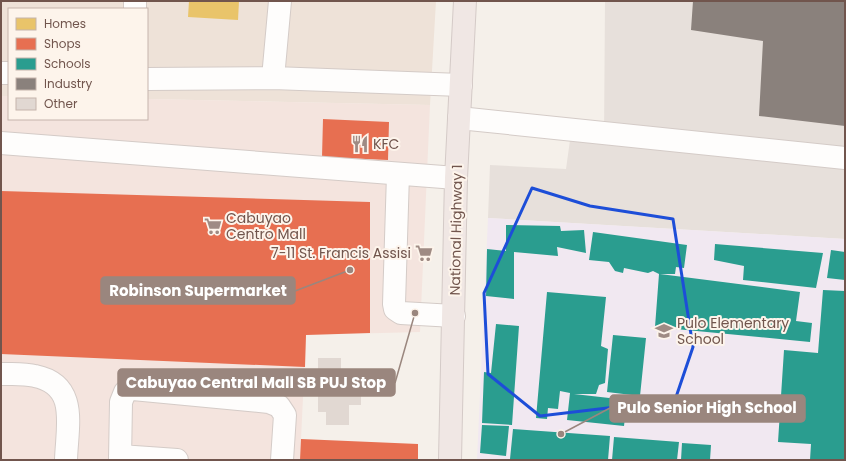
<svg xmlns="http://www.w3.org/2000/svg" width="846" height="461" font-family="Poppins,sans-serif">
  <rect width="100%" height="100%" fill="#f5f0ea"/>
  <path fill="#eee2d8" d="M1,1H436L430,105L147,99V9H9V96H1Z"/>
  <path fill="#f4e4de" d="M1,96H9V119H147V99L430,105L420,332L306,335L300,460H1Z"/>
  <path fill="#e7e0db" d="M605,1H845V239L488,218L490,165L566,169L571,133L604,138Z"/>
  <path fill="#f1e8f1" d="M488,218L845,239V460H477Z"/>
  <path fill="#e9c46a" d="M189,1H239L238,20L188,17Z"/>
  <path fill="#e76f51" d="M323,119L389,122L388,160L322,157Z
    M1,191L370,202V333L306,335L305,367L1,354Z
    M301,439L418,444V460H300Z"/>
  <path fill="#2a9d8f" d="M506,225L560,226L561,231L584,230L586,253L557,247L558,256L514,252V299L486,296L487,249L506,251Z
    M593,232L687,245L684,268L676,267L675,274H660L800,292L796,321L812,323L810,342L655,327L659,274L653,271L648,273L624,268L623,273L615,271L609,262L589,260Z
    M715,244L823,253L816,288L743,280L744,266L714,260Z
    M831,250L845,252V280L827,278Z
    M823,290L845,291V460H810L811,444L778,442L784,350L818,353Z
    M547,292L606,297L601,346L608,349L605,383L599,385L596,394H574L627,400L624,426L567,420L570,393L560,391L558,409L548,408L547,419L536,418Z
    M496,324L519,326L512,425L482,423L484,372L491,373Z
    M613,335L646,338L640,396L607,392Z
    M482,425L509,426L506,456L480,453Z
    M513,429L610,436L608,460L510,459Z
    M614,437L679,442L677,460H612Z
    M682,443L711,445L710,460H681Z"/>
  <path fill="#8a817c" d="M693,1H845V126L759,116L763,41L691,30Z"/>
  <path fill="#e1d8d2" d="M318,358H341V378H318Z
    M361,383V405H349V425H326V412H318V384Z"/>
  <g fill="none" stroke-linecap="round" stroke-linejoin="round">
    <g stroke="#d4cbc7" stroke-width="24">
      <path id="minor" d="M135,9V1
        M1,73H9
        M273,78L280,1
        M147,79L273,78L461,85
        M459,118L845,158
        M1,143L456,178
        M398,174L394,304L395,309L401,313L454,316
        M1,374C12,374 24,373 35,376C79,385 67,426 66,460
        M120,456L177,460
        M120,460L121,402L125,392L133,389L269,402L279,406L285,415L282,460"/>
    </g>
    <g stroke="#d4cac7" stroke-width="24">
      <path id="highway" d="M450,460L456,178L465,1"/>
    </g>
    <use href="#minor" stroke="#fefdfc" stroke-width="22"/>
    <use href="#highway" stroke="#f0e7e4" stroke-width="22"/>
  </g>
  <path fill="none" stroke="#1d4ed8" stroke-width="3" stroke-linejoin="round" d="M532,188L590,206L673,219L693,347L675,400L540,416L488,374L484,293Z"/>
  <defs>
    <g id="restaurant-bare" transform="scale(1.38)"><path d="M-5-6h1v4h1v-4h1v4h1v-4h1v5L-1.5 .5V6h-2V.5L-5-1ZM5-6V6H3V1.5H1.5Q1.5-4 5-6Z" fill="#9f8b84" stroke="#fdf4eb" stroke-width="2.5" paint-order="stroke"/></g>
    <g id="supermarket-bare" transform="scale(1.38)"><path d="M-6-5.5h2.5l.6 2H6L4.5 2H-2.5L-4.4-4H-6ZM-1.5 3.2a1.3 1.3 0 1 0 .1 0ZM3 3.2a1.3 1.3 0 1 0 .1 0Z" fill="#9f8b84" stroke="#fdf4eb" stroke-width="2.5" paint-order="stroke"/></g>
    <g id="school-bare" transform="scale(1.38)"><path d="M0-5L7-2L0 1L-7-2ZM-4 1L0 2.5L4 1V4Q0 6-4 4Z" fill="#9f8b84" stroke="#fdf4eb" stroke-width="2.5" paint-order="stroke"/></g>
  </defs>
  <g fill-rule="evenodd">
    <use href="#restaurant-bare" x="360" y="144"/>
    <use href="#supermarket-bare" x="213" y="226"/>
    <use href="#supermarket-bare" x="424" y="253"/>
    <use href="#school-bare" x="664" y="331"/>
  </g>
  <g text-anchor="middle" stroke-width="4" stroke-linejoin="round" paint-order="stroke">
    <g font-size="14" fill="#71554d" stroke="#fdf4eb" text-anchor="start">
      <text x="373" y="149">KFC</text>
      <text x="226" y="223">Cabuyao<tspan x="226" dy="16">Centro Mall</tspan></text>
      <text x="411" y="258" text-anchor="end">7-11 St. Francis Assisi</text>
      <text x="677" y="328">Pulo Elementary<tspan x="677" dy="16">School</tspan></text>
    </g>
    <g font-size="14" fill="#71554d" stroke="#fdf4eb">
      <text transform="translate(456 230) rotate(-89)" y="5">National Highway 1</text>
    </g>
  </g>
  <path fill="none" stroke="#9a867e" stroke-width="1.5" d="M350 270L295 291M415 313L395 383M561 434L610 408"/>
  <g fill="#9a867e" stroke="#fdf4eb" stroke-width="1.5">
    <circle cx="350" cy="270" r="4"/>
    <circle cx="415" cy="313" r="4"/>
    <circle cx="561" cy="434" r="4"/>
  </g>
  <g fill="#9a867e" stroke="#9a867e" stroke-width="1.5">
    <rect x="101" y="277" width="194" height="27" rx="4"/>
    <rect x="118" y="369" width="277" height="27" rx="4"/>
    <rect x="610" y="395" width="195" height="27" rx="4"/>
  </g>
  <g font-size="15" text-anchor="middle" font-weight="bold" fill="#fff">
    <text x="198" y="296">Robinson Supermarket</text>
    <text x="256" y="388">Cabuyao Central Mall SB PUJ Stop</text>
    <text x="707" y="413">Pulo Senior High School</text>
  </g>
  <rect width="846" height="461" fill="none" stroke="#71554d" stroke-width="4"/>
  <rect x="8" y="8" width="140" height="112" fill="#fdf4eb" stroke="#c5b4ac"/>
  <rect x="16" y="18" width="20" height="12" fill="#e9c46a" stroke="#c5b4ac"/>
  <text x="44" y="28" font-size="12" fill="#71554d">Homes</text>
  <rect x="16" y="38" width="20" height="12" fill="#e76f51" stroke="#c5b4ac"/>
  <text x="44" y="48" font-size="12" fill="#71554d">Shops</text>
  <rect x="16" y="58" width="20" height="12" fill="#2a9d8f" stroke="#c5b4ac"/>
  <text x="44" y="68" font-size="12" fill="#71554d">Schools</text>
  <rect x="16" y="78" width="20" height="12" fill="#8a817c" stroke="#c5b4ac"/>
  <text x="44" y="88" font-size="12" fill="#71554d">Industry</text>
  <rect x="16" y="98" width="20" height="12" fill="#e1d8d2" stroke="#c5b4ac"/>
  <text x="44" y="108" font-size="12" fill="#71554d">Other</text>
</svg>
